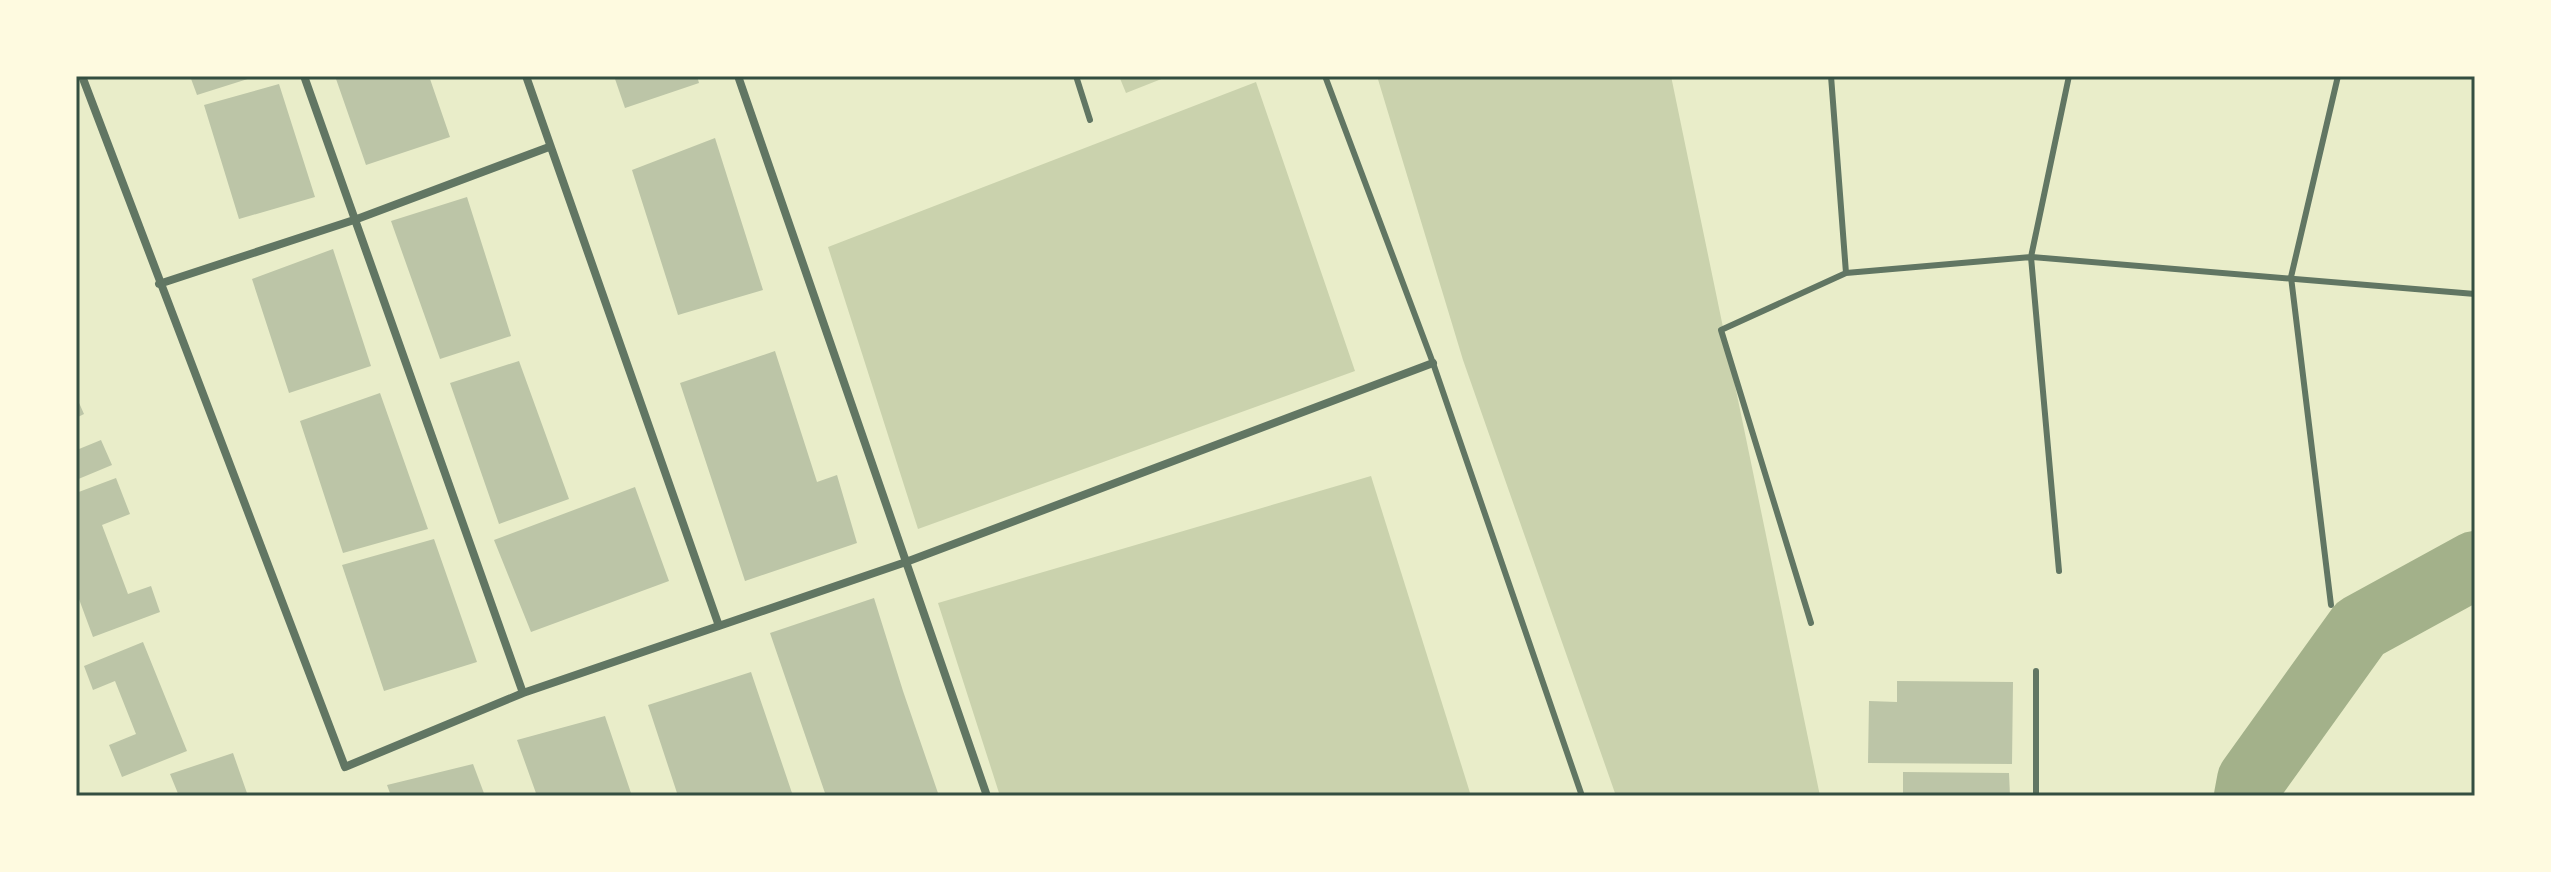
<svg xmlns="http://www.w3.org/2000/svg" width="2551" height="872" font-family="'IBM Plex Sans',sans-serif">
  <rect width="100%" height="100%" fill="#e9edc9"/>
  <path fill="#cad2ad" d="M1119,76H1169L1126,93Z
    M1377,76H1671L1820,796H1616L1463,360Z
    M1256,82L1355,371L918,529L828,247Z
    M1371,476L1471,796H1000L938,603Z"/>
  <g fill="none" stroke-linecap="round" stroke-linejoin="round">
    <path stroke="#a3b18a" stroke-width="68" d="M2248,796L2251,780L2360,628L2475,565"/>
  </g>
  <path fill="#bcc5a7" d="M190,76H254V77L197,95Z
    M335,76H429L450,137L366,165Z
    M614,76H697L699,83L625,108Z
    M279,84L315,197L239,219L204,105Z
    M715,138L763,290L678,315L632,170Z
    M467,197L511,336L440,359L391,221Z
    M333,249L371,366L289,393L252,279Z
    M775,351L817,482L837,475L857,543L745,581L680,383Z
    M519,361L569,499L499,524L450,383Z
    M380,393L428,529L343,553L300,421Z
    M76,396L84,414L76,418Z
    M101,440L112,465L76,480V441L79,449Z
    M116,478L130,514L102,525L128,594L151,586L160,612L93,637L76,591V493Z
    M635,487L669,581L531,632L494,540Z
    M434,539L477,662L384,691L342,565Z
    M874,598L903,691L939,796H826L770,633Z
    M143,642L187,751L122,777L109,745L136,734L115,681L93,690L84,666Z
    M751,672L793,796H678L648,705Z
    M1897,681L2013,682L2012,764L1868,763L1869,701L1897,702Z
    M605,716L632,796H537L517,740Z
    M233,753L248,796H179L170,774Z
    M473,764L485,796H391L387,785Z
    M1903,772L2009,773L2010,796H1903Z"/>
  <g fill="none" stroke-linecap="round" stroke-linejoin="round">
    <path stroke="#617663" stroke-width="6" d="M1076,76L1090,120
      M1325,76L1433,363L1582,796
      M1831,76L1846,273
      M2059,571L2031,257L2069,76
      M2331,605L2291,277L2338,76
      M1811,623L1721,330L1846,273L2031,257L2475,294
      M2036,796V671"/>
    <path stroke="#617663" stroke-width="8" d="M82,76L345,767L523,693L906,562L1433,363
      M304,76L523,693
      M526,76L719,626
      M738,76L987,796
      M159,284L357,219L549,147"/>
  </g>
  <rect width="2551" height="872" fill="none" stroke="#fefae0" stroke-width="156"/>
  <rect x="78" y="78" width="2395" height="716" fill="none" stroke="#344e41" stroke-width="3"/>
</svg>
